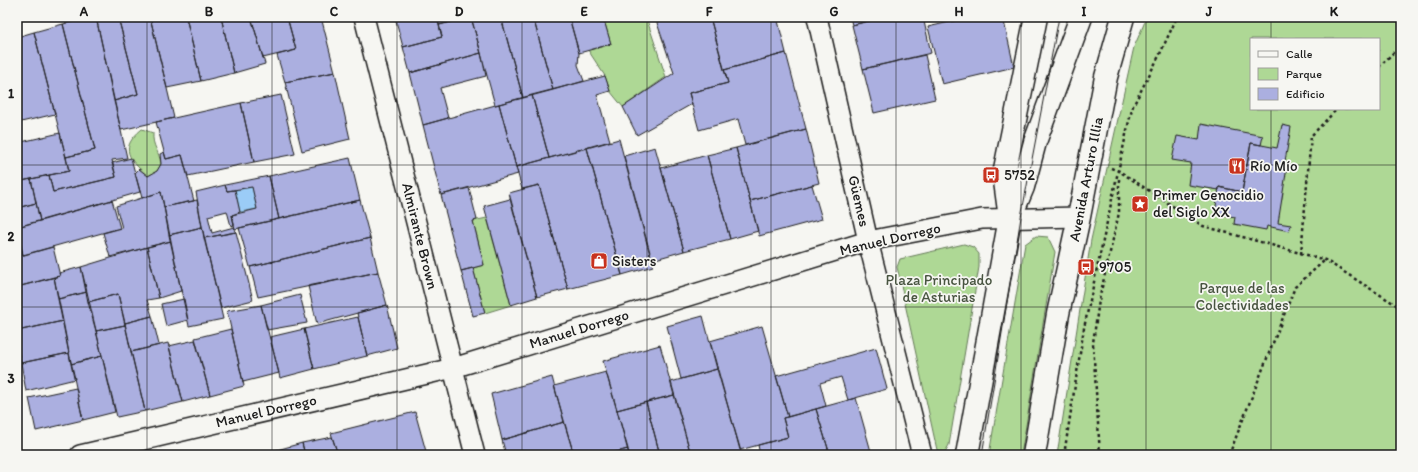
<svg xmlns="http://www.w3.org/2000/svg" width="1418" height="472" font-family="Itim,sans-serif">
  <rect width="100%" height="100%" fill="#f6f6f2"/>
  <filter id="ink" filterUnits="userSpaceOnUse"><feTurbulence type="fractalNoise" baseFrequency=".025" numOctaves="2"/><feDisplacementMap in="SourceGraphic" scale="8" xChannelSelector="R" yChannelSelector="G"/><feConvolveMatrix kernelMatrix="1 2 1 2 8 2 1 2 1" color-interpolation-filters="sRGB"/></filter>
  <g filter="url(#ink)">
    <path fill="#aed895" stroke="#657a58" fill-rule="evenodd" d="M603,17H646L666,77L623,107L610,91L605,76L588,50L611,44Z
      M1147,17H1401V455H1057L1091,240L1134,47ZM1251,39H1379V109H1251Z
      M142,129L153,133C152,147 159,150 161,164L157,171L148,176C128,159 119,148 142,129Z
      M487,218L511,305L485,313L473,268L484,265L473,221Z
      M1036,236L1048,237L1055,252L1021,455H989L1025,244Z
      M964,244L973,247L979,254V267L949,445L945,452L937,450L897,267L900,259Z"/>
    <path fill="#9bccf7" stroke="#68869f" d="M252,187L257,209L240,212L235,190Z"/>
    <path fill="#abafe0" stroke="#1c1c1c" d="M91,17H96L127,158L112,160L116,177L53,192L49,175L69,171L66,157L95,150L63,24Z
      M96,17H118L138,94L114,101Z
      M118,17H150L174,118L121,130L114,101L138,94Z
      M150,17H186L201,81L167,88Z
      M186,17H221L234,73L201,81Z
      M221,17H251L265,64L234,73Z
      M251,17H287L296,50L263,58Z
      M287,17H302L288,21Z
      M302,17H321L335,72L285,82L277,55L296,50L288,21Z
      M395,17H437L442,37L403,47Z
      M437,17H470L439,25Z
      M471,17H501L523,98L495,105Z
      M471,17L481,53L410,73L403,47L442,37L439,25Z
      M501,17H533L553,90L523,98Z
      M533,17H569L579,53L578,65L584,81L553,90Z
      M569,17H603L611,44L579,53Z
      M655,17H710L728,83L689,93L692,104L637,135L623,107L674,73Z
      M710,17H777L786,53L724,70Z
      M850,17H885L852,25Z
      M886,17H923L931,53L863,69L852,25Z
      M971,17H1003L1014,67L942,84L928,27Z
      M63,24L95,150L66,157L34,32Z
      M34,32L55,114L17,123V37Z
      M481,53L486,76L440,88L448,118L423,125L410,73Z
      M786,53L806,129L745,145L738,119L699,130L689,93L728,83L724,70Z
      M925,55L935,99L874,113L863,69Z
      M335,72L350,139L302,151L285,82Z
      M605,76L610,91L597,95L610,141L549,158L532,95Z
      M281,95L295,154L254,162L241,103Z
      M532,95L549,158L516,167L499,104Z
      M241,103L254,162L188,176L182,155L166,159L156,122Z
      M499,104L518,174L441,195L423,125Z
      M1201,124L1263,136L1261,145L1251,143L1242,192L1219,187V190L1188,185L1191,163L1172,160L1177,136L1199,140Z
      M1282,125L1291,127L1284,167H1287L1278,223L1291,225L1289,231L1267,226L1266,230L1234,224L1235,217L1215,213L1219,187L1242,192L1251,143L1277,148Z
      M806,129L819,183L750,201L736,148Z
      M60,133L69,171L17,182V143Z
      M619,139L653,266L622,275L587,148Z
      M655,147L684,251L652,260L624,156Z
      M587,148L622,275L568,289L539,185L522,189L516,167Z
      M736,148L758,231L730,239L707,155Z
      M164,152L166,159L182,155L194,201L164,207L161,192L142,198L135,173L139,169L148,176L157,171L161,164L160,154Z
      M707,155L730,239L684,251L661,168Z
      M131,158L140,192L40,221L31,179L49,175L53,192L116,177L112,163Z
      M350,158L360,200L279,219L269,176Z
      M269,176L279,219L235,229L232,215L257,209L252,187L227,191L225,185Z
      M31,179L36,203L17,208V182Z
      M225,185L227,191L235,190L240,212L232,215L234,225L231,226L227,211L208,216L212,233L234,227L236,232L204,238L196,192Z
      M539,185L568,289L537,297L509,193Z
      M812,185L822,219L759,236L750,201Z
      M469,188L477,220L473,221L484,265L461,271L441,195Z
      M161,192L171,241L110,257L103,233L122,228L116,206Z
      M510,199L537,297L511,305L484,206Z
      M112,200L120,228L23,255L17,227Z
      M197,200L202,227L169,235L164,207Z
      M360,200L370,238L250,267L239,228Z
      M36,203L40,221L17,227V208Z
      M202,227L223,319L189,326L169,235Z
      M17,232L23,255L17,257Z
      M236,232L253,300L221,308L204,238Z
      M370,238L378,272L258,297L250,267Z
      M171,241L181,291L159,298L147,247Z
      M53,247L60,276L17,287V257Z
      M147,247L159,298L147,300L152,316L125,323L118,294L88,302L81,267Z
      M81,267L87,292L58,299L54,277L60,276L59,273Z
      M473,268L485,313L473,316L461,271Z
      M378,272L387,305L317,324L308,286Z
      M54,277L63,321L17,331V287Z
      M87,292L102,356L71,364L58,299Z
      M118,294L125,325L96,331L88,302Z
      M300,295L307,323L267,330L261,305Z
      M184,299L188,320L166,326L161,304Z
      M261,305L279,373L243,382L227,311Z
      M387,305L397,348L367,356L357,313Z
      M152,316L159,345L131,352L125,323Z
      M703,316L717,369L681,379L667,326Z
      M358,317L367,356L314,369L304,329Z
      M63,321L69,353L21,363L17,345V331Z
      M125,325L145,411L117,417L96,331Z
      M762,326L788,417L783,418L788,437L740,450L710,341Z
      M231,329L244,386L210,395L195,338Z
      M304,329L314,369L280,378L270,337Z
      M195,340L210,395L183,402L169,346Z
      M168,343L183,402L145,411L131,352Z
      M660,345L674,395L617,410L603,361Z
      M876,348L887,389L848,400L841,377L820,383L826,406L788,417L776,376Z
      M69,353L75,379L26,391L21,363Z
      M102,356L115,412L83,420L71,364Z
      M717,369L742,455H691L671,382Z
      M606,372L628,449L605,455H574L554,386Z
      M552,377L564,422L502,440L491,394Z
      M76,388L83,420L36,431L29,398Z
      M674,395L691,455H660L646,402Z
      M856,398L872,455H830L816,409Z
      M646,402L660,455H629L617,410Z
      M816,409L830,455H760L758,445L788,437L783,418Z
      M415,412L427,455H338L331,433Z
      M564,422L574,455H506L502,440Z
      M332,437L338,455H305L302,443Z
      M302,443L305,455H259Z
      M628,449L629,455H605Z
      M258,452L259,455H246Z"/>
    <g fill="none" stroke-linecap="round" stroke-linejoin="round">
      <g stroke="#1c1c1c" stroke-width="22">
        <path id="street" d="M364,17L475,455
          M817,17L868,241L922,455
          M80,455L453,368L868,241L982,219L1079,217"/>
      </g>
      <g stroke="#1c1c1c" stroke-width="25">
        <path id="secondary" d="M1010,218L1004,174L1036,17"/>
      </g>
      <g stroke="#1c1c1c" stroke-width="25">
        <path id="primary" d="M967,455L1010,218L1023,187L1035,142L1081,17
          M1034,455L1058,314L1079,217L1106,77L1123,17"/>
      </g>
      <path stroke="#1c1c1c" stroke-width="2.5" stroke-dasharray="3 3" stroke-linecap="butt" d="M1379,67L1395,51
        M1111,168L1119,171L1203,226L1325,260L1401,308
        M1301,254L1311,136L1337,109
        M1064,455L1084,328L1129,121L1133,106L1159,56L1177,17
        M1100,455L1093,343L1099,300L1119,213V176
        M1229,455L1295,287L1324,261
        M1400,455L1401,453"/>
      <use href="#street" stroke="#f6f6f2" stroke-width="19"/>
      <use href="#secondary" stroke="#f6f6f2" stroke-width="22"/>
      <use href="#primary" stroke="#f6f6f2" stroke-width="22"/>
      <path stroke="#1c1c1c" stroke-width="1" d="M982,455L1021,217L1059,17"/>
    </g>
  </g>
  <path fill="none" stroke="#1c1c1c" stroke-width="1" stroke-opacity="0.55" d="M147,17V455M272,17V455M397,17V455M522,17V455M647,17V455M771,17V455M896,17V455M1021,17V455M1146,17V455M1271,17V39M1271,109V455M17,165H1401M17,307H1401"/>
  <defs>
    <g id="restaurant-square" transform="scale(0.9)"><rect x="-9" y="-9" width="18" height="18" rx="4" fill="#c8321e" stroke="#f6f6f2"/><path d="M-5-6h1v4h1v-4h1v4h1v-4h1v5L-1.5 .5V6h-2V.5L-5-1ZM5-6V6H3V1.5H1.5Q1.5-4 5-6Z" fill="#fff"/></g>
    <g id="bus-square" transform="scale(0.9)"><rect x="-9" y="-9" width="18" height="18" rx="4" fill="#c8321e" stroke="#f6f6f2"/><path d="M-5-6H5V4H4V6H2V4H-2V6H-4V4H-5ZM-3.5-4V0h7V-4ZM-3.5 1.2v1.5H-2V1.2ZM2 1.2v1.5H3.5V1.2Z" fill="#fff"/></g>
    <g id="sight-square" transform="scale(0.9)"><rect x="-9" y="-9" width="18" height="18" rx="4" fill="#c8321e" stroke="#f6f6f2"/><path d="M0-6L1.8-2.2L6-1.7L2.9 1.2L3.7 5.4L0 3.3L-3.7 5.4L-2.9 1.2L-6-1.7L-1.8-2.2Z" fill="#fff"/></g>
    <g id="shop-square" transform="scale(0.9)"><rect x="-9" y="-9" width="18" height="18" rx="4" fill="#c8321e" stroke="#f6f6f2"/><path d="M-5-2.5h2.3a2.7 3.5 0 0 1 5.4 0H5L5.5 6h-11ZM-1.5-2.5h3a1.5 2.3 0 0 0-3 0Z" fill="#fff"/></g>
  </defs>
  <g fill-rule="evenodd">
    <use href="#restaurant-square" x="1237" y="166"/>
    <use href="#bus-square" x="991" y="175"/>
    <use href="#sight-square" x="1140" y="204"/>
    <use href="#shop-square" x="599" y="261"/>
    <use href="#bus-square" x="1086" y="267"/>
  </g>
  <g text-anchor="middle" stroke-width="3.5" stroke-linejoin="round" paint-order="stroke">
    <g font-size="15" fill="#1c1c1c" stroke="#f6f6f2" text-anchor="start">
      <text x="1250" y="171">Río Mío</text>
      <text x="1004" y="180">5752</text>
      <text x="1153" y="200">Primer Genocidio<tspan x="1153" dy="17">del Siglo XX</tspan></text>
      <text x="612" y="266">Sisters</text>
      <text x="1099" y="272">9705</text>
    </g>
    <g font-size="15" fill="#1c1c1c" stroke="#f6f6f2">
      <text transform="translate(1086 179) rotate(-79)" y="5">Avenida Arturo Illia</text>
      <text transform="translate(859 201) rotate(77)" y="5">Güemes</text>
      <text transform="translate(420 236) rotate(76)" y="5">Almirante Brown</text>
      <text transform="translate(890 239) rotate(-13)" y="5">Manuel Dorrego</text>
      <text transform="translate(579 329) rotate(-17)" y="5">Manuel Dorrego</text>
      <text transform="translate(266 411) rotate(-13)" y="5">Manuel Dorrego</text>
    </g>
    <g font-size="15" fill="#485440" stroke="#f6f6f2">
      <text x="939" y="285">Plaza Principado<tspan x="939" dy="17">de Asturias</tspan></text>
      <text x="1242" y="293">Parque de las<tspan x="1242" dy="17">Colectividades</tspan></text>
    </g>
  </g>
  <rect width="1418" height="472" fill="none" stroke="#f6f6f2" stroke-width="44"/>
  <rect x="1250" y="38" width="130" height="72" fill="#f6f6f2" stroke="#9f9f9c"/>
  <rect x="1258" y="51" width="20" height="6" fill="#f6f6f2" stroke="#9f9f9c"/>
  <text x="1286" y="58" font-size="12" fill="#1c1c1c">Calle</text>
  <rect x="1258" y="68" width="20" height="12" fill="#aed895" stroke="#9f9f9c"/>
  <text x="1286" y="78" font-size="12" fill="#1c1c1c">Parque</text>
  <rect x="1258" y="88" width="20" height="12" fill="#abafe0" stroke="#9f9f9c"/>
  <text x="1286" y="98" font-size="12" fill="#1c1c1c">Edificio</text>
  <rect x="22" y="22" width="1374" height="428" fill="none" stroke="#1c1c1c" stroke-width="1.5"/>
  <g font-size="13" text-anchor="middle" font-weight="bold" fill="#1c1c1c">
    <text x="84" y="16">A</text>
    <text x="209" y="16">B</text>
    <text x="334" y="16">C</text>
    <text x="459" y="16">D</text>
    <text x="584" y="16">E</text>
    <text x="709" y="16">F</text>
    <text x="834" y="16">G</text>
    <text x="959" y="16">H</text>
    <text x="1084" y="16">I</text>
    <text x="1209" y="16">J</text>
    <text x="1334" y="16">K</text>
    <text x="11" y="98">1</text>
    <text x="11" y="241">2</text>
    <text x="11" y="383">3</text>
  </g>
</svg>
